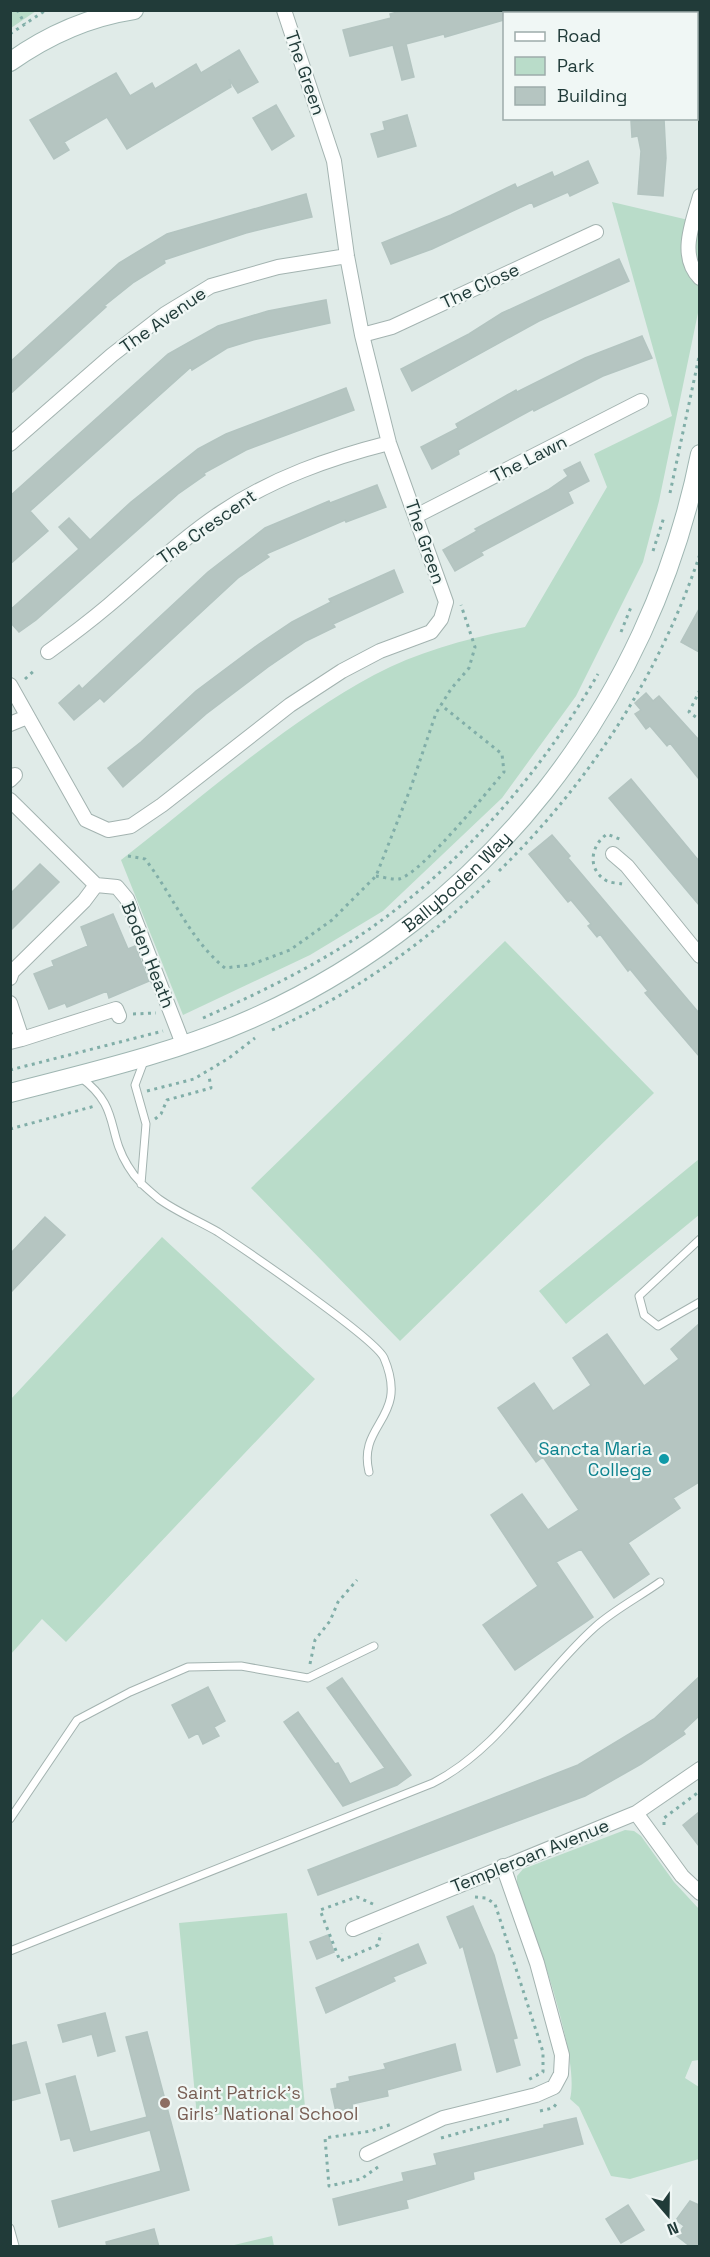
<svg xmlns="http://www.w3.org/2000/svg" width="710" height="2257" font-family="'Space Grotesk',sans-serif">
  <rect width="100%" height="100%" fill="#e0ebe8"/>
  <path fill="#b9dcc9" d="M11,10H36V11L11,28Z
    M612,202L697,222L699,214V308L659,501L643,562L576,696L502,798L383,911L310,955L183,1015L121,860C200,799 285,723 374,675C421,650 473,637 525,627L607,487L594,454L672,416Z
    M505,941L654,1093L400,1341L251,1188Z
    M699,1159V1215L566,1324L539,1291Z
    M162,1237L315,1379L66,1642L42,1619L11,1654V1399Z
    M625,1830L634,1831L641,1836L674,1882L699,1909V2060L692,2061L685,2078L699,2087V2159L630,2179L611,2176L579,2107L570,2099C581,2058 534,1929 517,1886V1876L523,1869Z
    M287,1913L305,2107L197,2117L179,1923Z
    M272,2236L274,2246H230Z"/>
  <path fill="#b5c5c1" stroke="#b3c4c0" stroke-width="1.5" d="M404,10H524V14H504V20L445,37L444,34L406,44L414,77L402,80L393,45L350,56L343,30L391,18L390,14Z
    M239,50L258,82L238,93L229,79L231,87L127,149L107,117L64,142L69,150L54,159L30,120L116,73L130,96L152,83L155,89L196,64L201,73Z
    M276,105L294,136L272,150L253,118Z
    M407,115L416,146L378,157L371,134L385,130L383,122Z
    M664,119L666,158L663,196L638,194L641,151L638,136L632,137L631,121Z
    M588,161L598,183L570,196L568,192L534,207L532,202L432,249L391,264L382,243L451,215L515,184L517,188L552,172L554,177Z
    M306,194L312,217L246,233L164,260L165,263L134,282L104,306L106,307L10,394V362L119,263L167,234Z
    M619,259L629,281L539,321L412,391L401,369L469,334L502,313Z
    M326,300L330,323L253,340L227,348L192,370L191,367L30,511L48,531L10,564V496L168,354L218,326L268,311Z
    M642,336L652,358L603,376L534,411L533,409L458,450L459,454L432,469L421,447L458,428L456,424L516,390L517,392L585,358Z
    M346,388L354,410L246,450L204,473L205,475L178,494L36,620L19,632L10,622V610L79,549L59,527L69,518L90,540L131,502L198,449L226,434Z
    M580,462L589,481L568,492L573,503L481,552L483,555L455,571L443,550L477,531L475,529L548,490L568,476L564,470Z
    M377,485L386,507L346,522L345,520L266,554L269,557L238,578L104,702L100,698L74,720L59,703L79,685L82,689L208,572L265,528L329,501L330,503Z
    M394,570L403,592L333,624L335,627L306,641L268,667L206,714L123,787L108,768L141,742L196,691L259,644L292,622L331,602L329,599Z
    M699,609V652L681,642Z
    M646,693L653,701L659,696L699,740V779L670,743L667,746L650,726L646,729L635,714L641,710L635,703Z
    M631,779L699,861V905L609,798Z
    M552,835L570,856L568,858L699,1013V1056L645,993L648,991L630,969L628,971L600,934L597,937L588,926L591,924L571,900L568,902L529,854Z
    M40,864L59,882L10,931V894Z
    M113,914L128,949L135,946L149,981L109,998L107,991L67,1007L65,1003L49,1009L34,974L54,966L52,961L88,946L81,927Z
    M45,1217L65,1235L10,1293V1254Z
    M699,1324V1482L673,1498L680,1508L628,1543L649,1574L614,1598L581,1549L556,1562L593,1617L515,1670L483,1625L538,1586L491,1515L522,1494L548,1530L579,1510L543,1457L536,1462L498,1408L534,1383L553,1411L591,1385L573,1358L607,1334L644,1386L679,1359L671,1349Z
    M699,1677V1716L683,1731L685,1734L641,1764L585,1796L318,1895L308,1870L578,1765L654,1719Z
    M342,1678L411,1775L397,1785L343,1806L284,1722L298,1712L335,1764L338,1763L350,1784L385,1768L327,1688Z
    M208,1687L225,1721L214,1727L219,1736L203,1744L198,1733L189,1738L172,1705Z
    M699,1812V1846L683,1825Z
    M473,1906L494,1955L517,2038L513,2039L520,2065L497,2072L463,1946L460,1948L447,1917Z
    M328,1935L334,1952L317,1959L310,1942Z
    M418,1944L426,1963L393,1977L395,1981L326,2013L316,1988Z
    M105,2013L115,2051L98,2056L92,2034L63,2042L58,2025Z
    M147,2032L189,2190L59,2227L52,2201L161,2171L150,2130L74,2151L70,2138L61,2140L46,2084L75,2076L90,2132L147,2117L126,2037Z
    M26,2042L40,2093L10,2101V2046Z
    M455,2044L461,2070L387,2090L388,2096L352,2104L353,2108L336,2112L331,2089L337,2088V2084L350,2081L349,2077L386,2069L384,2064Z
    M576,2118L583,2144L473,2172L474,2179L406,2200L408,2208L339,2225L333,2199L404,2181L402,2173L437,2165L434,2154L544,2128V2125Z
    M690,2201L699,2205V2247H691L677,2236L684,2226L676,2220Z
    M628,2205L644,2230L621,2243L606,2219Z
    M154,2229L159,2247H107L106,2242Z"/>
  <g fill="none" stroke-linecap="round" stroke-linejoin="round">
    <g stroke="#a3b3b0" stroke-width="9">
      <path id="lane" d="M80,1077C121,1107 106,1131 128,1166C136,1180 147,1189 159,1199C177,1212 199,1221 218,1232C244,1249 375,1338 384,1358C410,1419 357,1423 369,1472
        M141,1184L146,1124L135,1085L144,1061
        M700,1239L639,1296L644,1315L658,1326L700,1302
        M10,1819L77,1720L130,1692L188,1667L241,1666L308,1678L374,1646
        M10,1951L433,1783C501,1748 539,1677 595,1627C614,1610 639,1597 660,1582
        M10,2228L15,2246"/>
    </g>
    <g stroke="#a3b3b0" stroke-width="16">
      <path id="street" d="M696,16L700,22
        M700,196C693,222 678,256 700,278
        M362,335L392,327L596,232
        M10,444L112,355L165,314L211,286L278,267L347,256
        M416,516L641,401
        M48,652C69,637 90,621 109,605C147,573 181,539 222,512C273,478 330,458 389,443
        M10,685L86,820L108,830L131,826L162,805L290,705L342,671L380,651L431,632L441,619L446,602L389,443L362,335L347,256L334,161L284,10
        M10,724L27,717
        M10,780L15,775
        M10,800L96,885L117,887L127,899L183,1044
        M613,854L627,866L700,956
        M10,978L12,972L84,901L96,885
        M10,1003L22,1039L10,1042
        M22,1039L116,1009L119,1016
        M636,1813L682,1876L700,1893
        M353,1929L636,1813L700,1769
        M367,2154L443,2118L536,2095L554,2087L561,2074L562,2055L537,1963L503,1866"/>
    </g>
    <g stroke="#9fb6b2" stroke-width="20">
      <g id="secondary">
        <path d="M10,62C48,35 88,17 134,10"/>
        <path id="s1" d="M10,1093C91,1072 174,1053 251,1019C485,915 650,704 700,454"/>
      </g>
    </g>
    <path stroke="#81aea8" stroke-width="3" stroke-dasharray="3 4.5" stroke-linecap="butt" d="M17,10L25,24
      M10,34L46,10
      M670,493L700,352
      M653,551L664,517
      M621,632L631,607
      M25,679L35,670
      M700,690L689,712L700,720
      M128,856L145,859C173,895 189,939 225,968L250,965L290,950L332,920L376,876L411,787L436,713L451,689L469,668L475,647L461,605
      M499,871C590,782 660,674 700,554
      M376,876C383,877 393,880 399,879C422,873 486,793 504,772L502,754L441,705
      M622,884C618,883 611,883 607,881C587,870 590,846 607,834L622,840
      M133,1014L156,1013
      M203,1018C268,989 334,957 390,914C474,850 545,766 598,674
      M272,1030C353,994 427,942 490,880
      M10,1070L163,1031
      M147,1091L194,1079L229,1058L255,1038
      M155,1119L161,1114L167,1100L211,1088L209,1076
      M10,1129L95,1106
      M310,1664L315,1640L330,1621L338,1602L357,1580
      M664,1825V1818L700,1791
      M475,1897L486,1898L495,1904L543,2052V2072L526,2081
      M373,1904L357,1897L320,1910L340,1961L378,1945L381,1933
      M540,2111L553,2108L557,2103
      M441,2138L513,2118
      M378,2167L361,2179L329,2186L325,2138L371,2131L392,2124"/>
    <use href="#lane" stroke="#fff" stroke-width="7"/>
    <use href="#street" stroke="#fff" stroke-width="14"/>
    <use href="#secondary" stroke="#fff" stroke-width="18"/>
  </g>
  <circle fill="#0f9aa8" stroke="#f0f7f5" stroke-width="2" cx="664" cy="1459" r="6"/>
  <circle fill="#8d6e63" stroke="#f0f7f5" stroke-width="2" cx="165" cy="2103" r="6"/>
  <g text-anchor="middle" stroke-width="4.5" stroke-linejoin="round" paint-order="stroke">
    <g font-size="18" fill="#213b39" stroke="#f0f7f5">
      <text transform="translate(305 73) rotate(71)" y="6">The Green</text>
      <text transform="translate(480 286) rotate(-25)" y="6">The Close</text>
      <text transform="translate(163 320) rotate(-35)" y="6">The Avenue</text>
      <text transform="translate(529 459) rotate(-27)" y="6">The Lawn</text>
      <text transform="translate(207 527) rotate(-35)" y="6">The Crescent</text>
      <text transform="translate(425 542) rotate(71)" y="6">The Green</text>
      <text dy="6" stroke="none"><textPath href="#s1" startOffset="501">Ballyboden Way</textPath></text>
      <text transform="translate(148 955) rotate(68)" y="6">Boden Heath</text>
      <text transform="translate(530 1856) rotate(-22)" y="6">Templeroan Avenue</text>
    </g>
    <g font-size="18" fill="#0d838f" stroke="#f0f7f5" text-anchor="end">
      <text x="652" y="1455">Sancta Maria<tspan x="652" dy="21">College</tspan></text>
    </g>
    <g font-size="18" fill="#785e54" stroke="#f0f7f5" text-anchor="start">
      <text x="177" y="2099">Saint Patrick's<tspan x="177" dy="21">Girls' National School</tspan></text>
    </g>
  </g>
  <rect width="710" height="2257" fill="none" stroke="#213b39" stroke-width="24"/>
  <rect x="503" y="12" width="195" height="108" fill="#f0f7f5" stroke="#9dacaa" stroke-width="1.5"/>
  <rect x="515" y="32" width="30" height="9" fill="#ffffff" stroke="#9dacaa" stroke-width="1.5"/>
  <text x="557" y="42" font-size="18" fill="#213b39">Road</text>
  <rect x="515" y="57" width="30" height="18" fill="#b9dcc9" stroke="#9dacaa" stroke-width="1.5"/>
  <text x="557" y="72" font-size="18" fill="#213b39">Park</text>
  <rect x="515" y="87" width="30" height="18" fill="#b5c5c1" stroke="#9dacaa" stroke-width="1.5"/>
  <text x="557" y="102" font-size="18" fill="#213b39">Building</text>
  <g transform="translate(668 2215) rotate(160)" stroke="#f0f7f5" stroke-width="4.5" paint-order="stroke">
  <path d="M0-4.5L10 22L0 15L-10 22Z" fill="#213b39"/>
  <text y="-9" font-size="16" font-weight="bold" text-anchor="middle" fill="#213b39">N</text>
  </g>
</svg>
